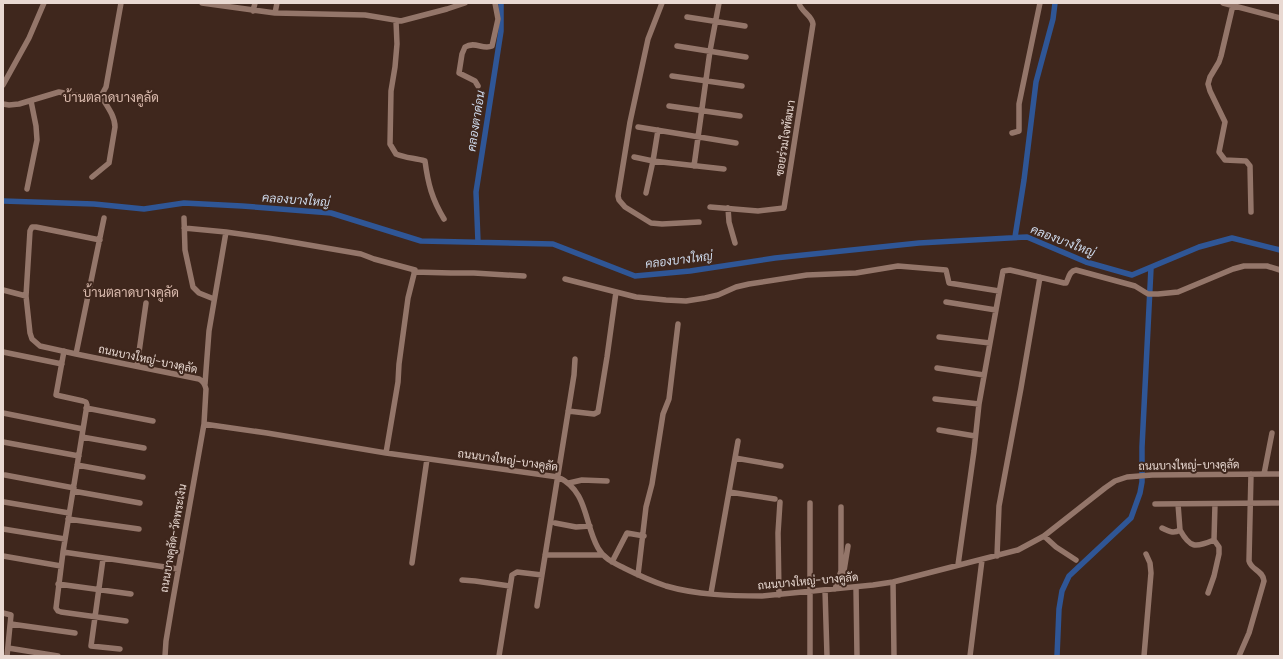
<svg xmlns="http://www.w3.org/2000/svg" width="1283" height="659" font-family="Poppins,Sarabun,sans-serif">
  <rect width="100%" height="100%" fill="#3f271d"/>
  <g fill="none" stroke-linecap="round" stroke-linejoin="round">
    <path stroke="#2f5696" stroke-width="5.5" d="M3,201L94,204L144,209L184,203L242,206L331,213L421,241L553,244L635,276L690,271L775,258L919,243L1027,237L1086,262L1132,275L1199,247L1232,238L1280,250
      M1015,237L1024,180L1036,82L1053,19L1055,3
      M478,242L476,192L501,31V3
      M1057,656L1059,609L1062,591L1069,576L1131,518L1140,493L1142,482V447L1151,268"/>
    <path stroke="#94766a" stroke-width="5.5" d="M202,3L275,13L365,15L401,21L447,9L465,3
      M662,3L648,39L630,122L618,196L619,200L625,207L651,223L662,224L699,222
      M1223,3L1280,18
      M1233,5L1221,56L1219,62L1210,77L1208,84L1210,91L1225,122L1219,152L1225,160L1246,161L1250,166L1251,212
      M253,11L255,3
      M275,13L277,3
      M687,17L745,26
      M396,21L397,44L395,67L391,91L390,144L396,154C405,158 415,158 425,161C428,184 432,199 444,219
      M677,46L746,57
      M672,76L742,86
      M3,85L29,38L44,3
      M478,86L475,81L459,73L462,54L465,47C475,41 483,50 492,46L498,19L495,3
      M3,104L9,105L19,104L59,92L90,98L101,96L106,87L121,3
      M669,106L740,116
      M638,127L736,143
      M1012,133L1019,131V104L1040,3
      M634,157L653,161L724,169
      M694,166L710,51L719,3
      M92,177L109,163L115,127C115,116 107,106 101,96
      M27,189L37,140L36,126L31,101
      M646,193L653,161L658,130
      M710,207L758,211L784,208L813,24C812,15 801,12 799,3
      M728,208L729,222L735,243
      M184,218L185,250L193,287L199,293L214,299
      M184,228L226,232L209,331L205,384
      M226,232L268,238L361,254L374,259L415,270L408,298L399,364L398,382L386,453
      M414,272L451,273H474L524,276
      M565,279L636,297L666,300L686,301L705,298L718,295L736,287L749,284L807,275L856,273L898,266L946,270L949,283L999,291
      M3,290L26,296L30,333L32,339L40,346L76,354L199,379C203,381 205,384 206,389L204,424L267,433L386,453L558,477C588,491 584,523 598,548C604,559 614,563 624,568C638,575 651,581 666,586C697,595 731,596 762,596L873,585L893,582L1018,550L1044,536L1105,488L1115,481L1127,477L1152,475L1280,474
      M26,296L30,231L32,227H36L100,240
      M946,302L996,310
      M939,337L990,343
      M64,351L56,395L83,401L86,402L87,405L63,552L56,608L58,611L61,612L126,621
      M3,352L62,364
      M76,354L104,218
      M137,366L146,303
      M937,368L984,375
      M935,399L979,404
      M86,408L153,421
      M568,411L594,414L598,412L607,357L616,292
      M3,413L83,429
      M939,430L975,436
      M82,437L144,448
      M3,442L79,456
      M735,458L781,466
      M77,465L143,477
      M1264,474L1272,433
      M5,475L74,488
      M569,483L582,480L607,481
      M73,491L140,503
      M729,492L775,499
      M4,502L69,513
      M1155,504L1278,503
      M68,519L139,529
      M555,523L576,527L590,526
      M1162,528C1168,531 1173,534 1180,530L1178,504
      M3,529L65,539
      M1180,530C1190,548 1195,548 1214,540
      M1044,536L1056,547L1076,560
      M63,552L165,567
      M545,555H602
      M3,556L61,566
      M997,556L999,506L1021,388L1040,277
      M103,559L91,646L120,649
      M612,562L627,533L644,536
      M412,563L427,459
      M958,565L974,451L979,404L1003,271L1010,270L1064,283H1066C1069,278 1069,271 1076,270L1135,286L1148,294H1158L1178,292L1233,269L1244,266H1267L1280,270
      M171,568L178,569
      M638,575L646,507L652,484L663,414L669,399L678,324
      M843,577L848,546
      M462,580L475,581L510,586
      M893,582L894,656
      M58,584L131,594
      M856,587L857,656
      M835,589L841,571V507
      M825,590L827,656
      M711,593L738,441
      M1208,593L1214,576L1219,554V547L1214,540L1215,504
      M779,595L778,533L780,502
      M537,606L574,375L575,359
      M3,613L11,615L7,656
      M11,624L75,633
      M8,648L58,656
      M165,656L166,641L172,605L204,424
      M499,656L512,575L517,572L542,575
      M810,656V503
      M970,656L982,560
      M1144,656L1151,573L1150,563L1146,554
      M1239,656L1249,633L1264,581C1263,570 1251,570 1249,561L1251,474"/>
  </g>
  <g text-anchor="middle" stroke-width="4" stroke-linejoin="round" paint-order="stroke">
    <g font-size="11" fill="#e9d9d2" stroke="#3f271d">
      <text transform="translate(785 138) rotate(-81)" y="4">ซอยร่วมใจพัฒนา</text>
      <text transform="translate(148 359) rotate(12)" y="4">ถนนบางใหญ่-บางคูลัด</text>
      <text transform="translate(508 460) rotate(8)" y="4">ถนนบางใหญ่-บางคูลัด</text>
      <text transform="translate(1189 465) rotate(-1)" y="4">ถนนบางใหญ่-บางคูลัด</text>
      <text transform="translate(173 538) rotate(-80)" y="4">ถนนบางคูลัด-วัดพระเงิน</text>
      <text transform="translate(808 581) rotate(-5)" y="4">ถนนบางใหญ่-บางคูลัด</text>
    </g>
    <g font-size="12" font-style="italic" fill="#cedaec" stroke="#3f271d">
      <text transform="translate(476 121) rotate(-81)" y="4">คลองตาด่อน</text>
      <text transform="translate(296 200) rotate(4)" y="4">คลองบางใหญ่</text>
      <text transform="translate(1063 241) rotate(21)" y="4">คลองบางใหญ่</text>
      <text transform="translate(679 260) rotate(-7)" y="4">คลองบางใหญ่</text>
    </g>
    <g font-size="13" fill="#ddbdb0" stroke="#3f271d">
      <text x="111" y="102">บ้านตลาดบางคูลัด</text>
      <text x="131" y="297">บ้านตลาดบางคูลัด</text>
    </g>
  </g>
  <rect width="1283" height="659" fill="none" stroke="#e9d9d2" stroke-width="8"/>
</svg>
